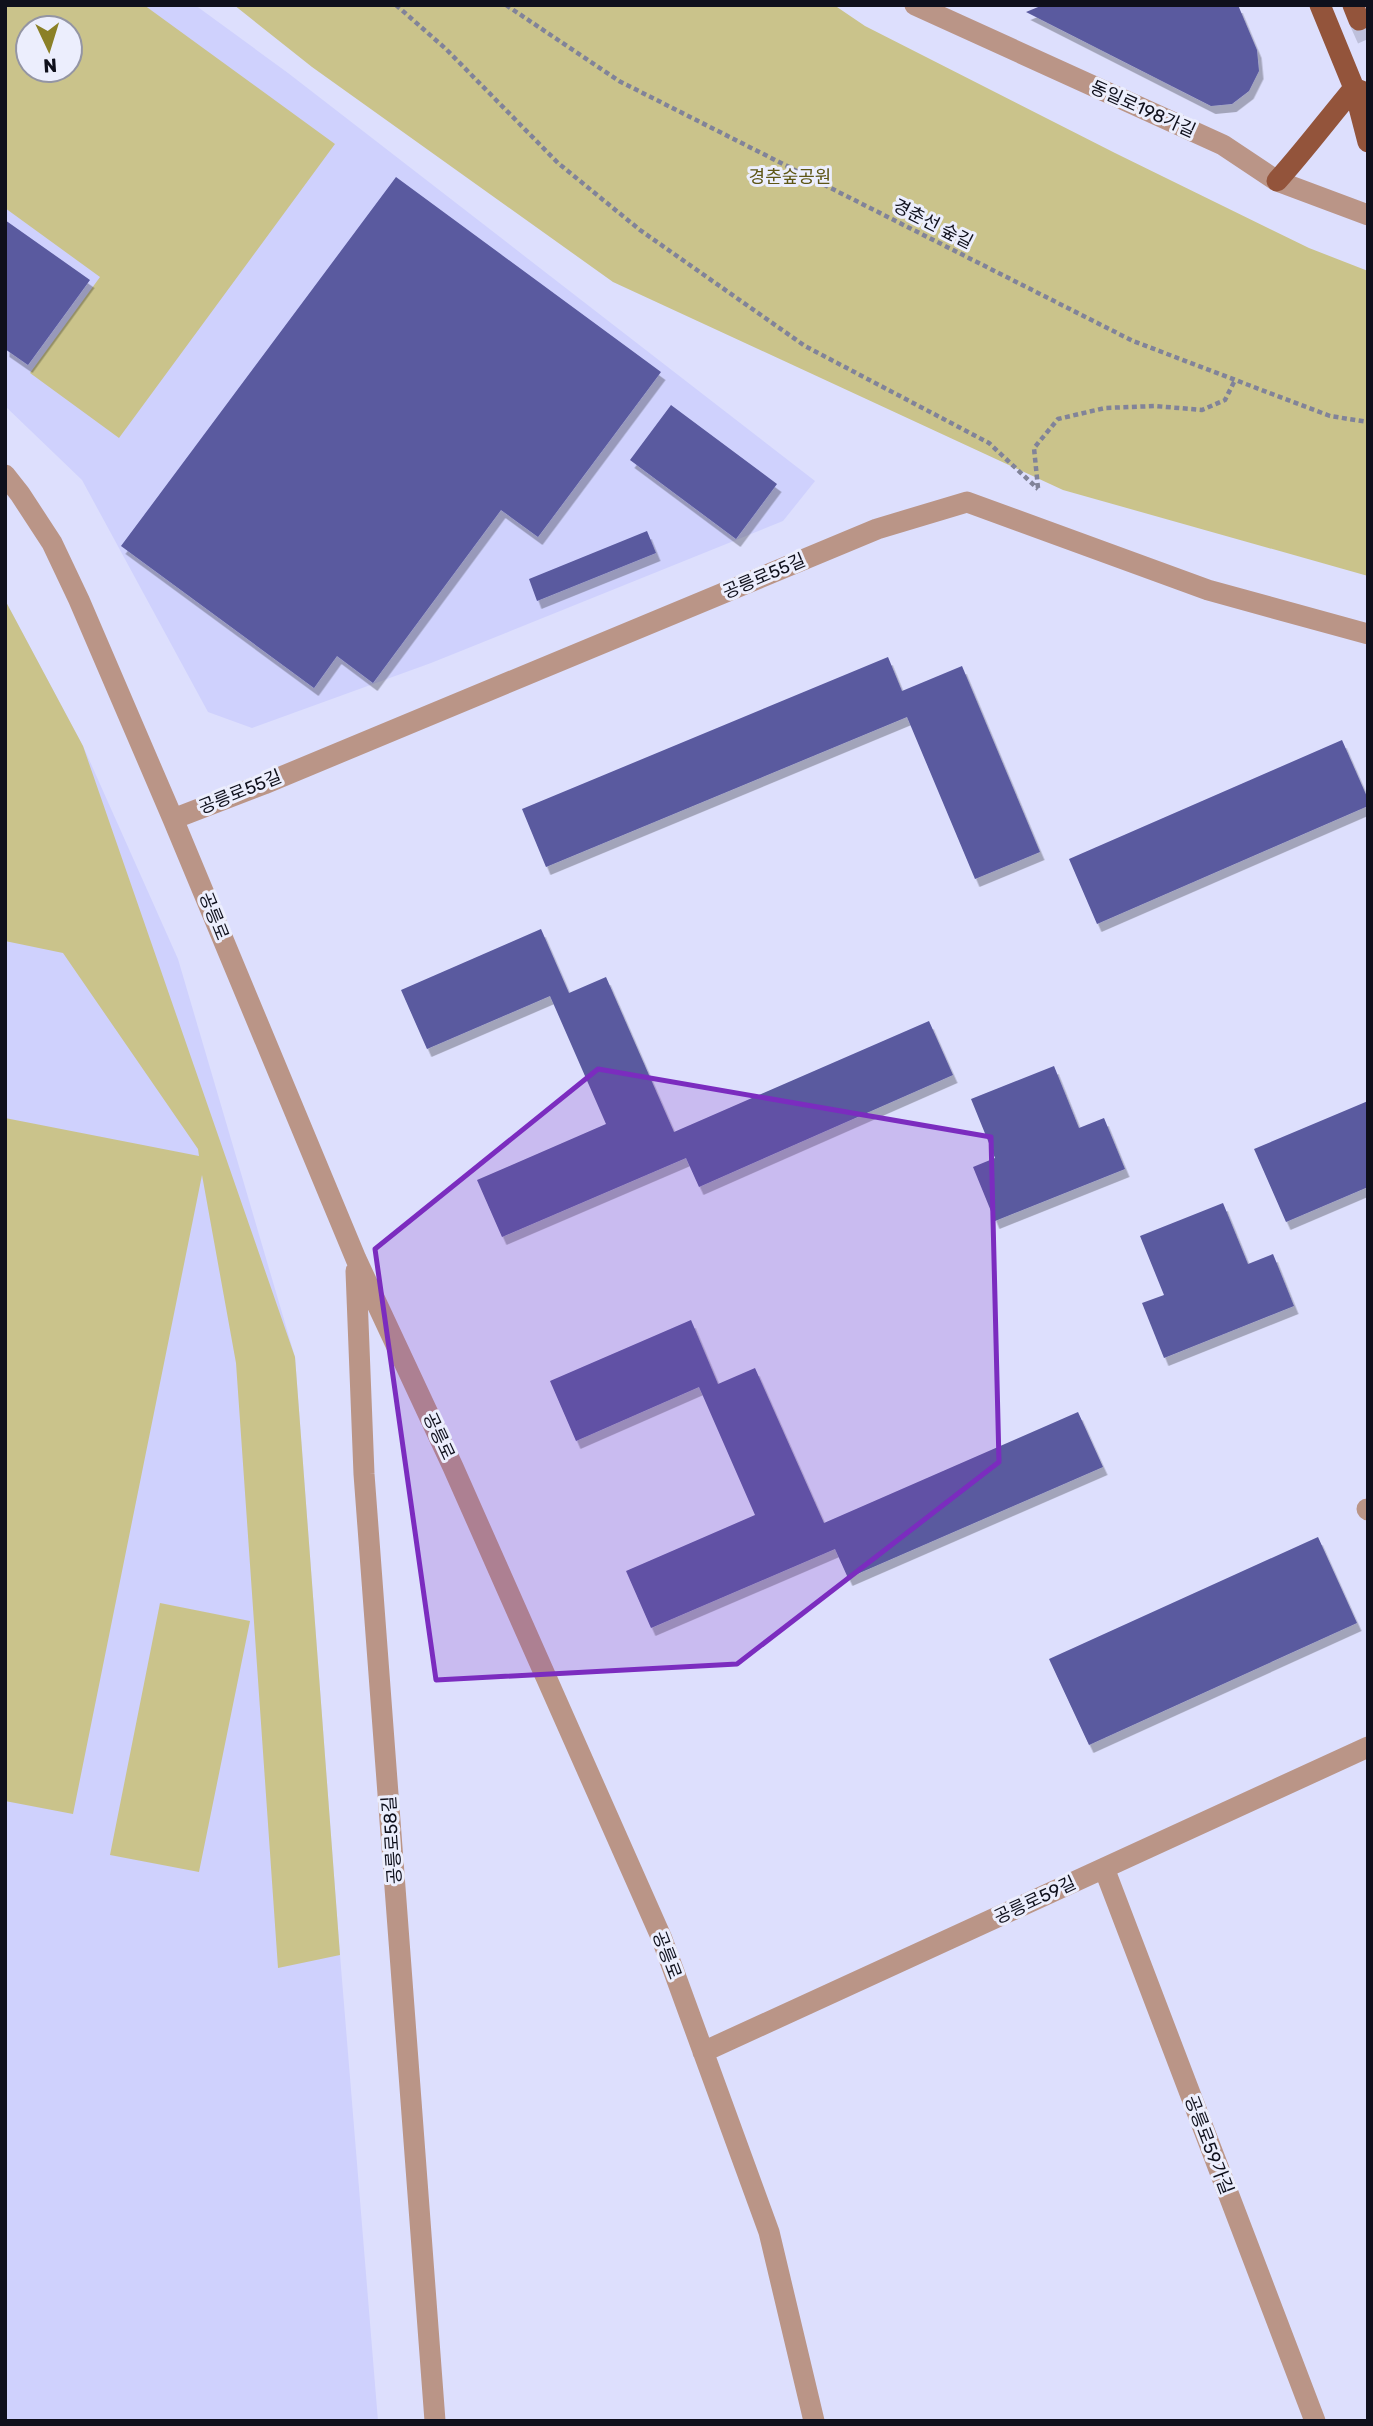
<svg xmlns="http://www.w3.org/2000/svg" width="1373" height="2426" font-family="Rubik,'Noto Sans KR',sans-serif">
  <defs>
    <filter id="shadow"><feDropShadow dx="4.5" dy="8" stdDeviation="0" flood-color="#0004"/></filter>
  </defs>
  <rect width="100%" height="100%" fill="#dddffd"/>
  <path fill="#cfd1fd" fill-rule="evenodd" d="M5,5H195L288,73L815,481L783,521L431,663L252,728L208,712L82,480L5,406ZM28,28H70V70H28Z
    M5,600L83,746L178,959L295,1357L340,1955L378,2421H5Z"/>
  <path fill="#cac38b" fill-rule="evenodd" d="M5,5H144L335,144L119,438L30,373L100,277L5,208ZM70,28V70H28V28Z
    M234,5H834L865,26L1115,153L1309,248L1368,271V576L1063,490L613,282L312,67Z
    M5,600L83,746L295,1357L340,1955L278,1968L236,1363L202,1175L73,1814L5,1801V1118L199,1156L198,1149L63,953L5,941Z
    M160,1603L250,1621L199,1872L110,1855Z"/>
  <path fill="#5a5a9f" filter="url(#shadow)" d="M1043,5H1238L1257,50L1259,71L1249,91L1232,104L1211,106L1026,12Z
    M396,177L661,372L538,537L501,510L373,683L337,656L314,688L121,546Z
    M5,220L90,280L28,365L5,349Z
    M671,405L777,484L736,539L630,460Z
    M647,531L656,553L537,601L529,579Z
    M888,657L902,691L962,666L1040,852L975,879L907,717L546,867L522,809Z
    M1342,740L1368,799V806L1097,924L1069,859Z
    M541,929L569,993L606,977L674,1132L929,1021L953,1075L699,1187L686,1158L502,1237L477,1180L606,1124L550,996L427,1049L401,990Z
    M1054,1066L1079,1128L1104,1118L1125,1169L995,1221L973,1167L995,1158L971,1099Z
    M1368,1101V1187L1286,1222L1254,1149Z
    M1223,1203L1248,1264L1273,1254L1294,1306L1164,1358L1142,1303L1164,1295L1140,1236Z
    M691,1320L718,1384L755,1368L824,1523L1078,1412L1103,1467L848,1578L835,1549L651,1628L626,1571L755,1515L699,1387L576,1441L550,1381Z
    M1318,1537L1357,1623L1089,1745L1049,1659Z"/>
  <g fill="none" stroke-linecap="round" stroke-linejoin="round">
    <path stroke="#bec0db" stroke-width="21" stroke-dasharray="21 10" stroke-linecap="butt" d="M1359,20L1368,40"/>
    <path stroke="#818399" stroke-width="4.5" stroke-dasharray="5 3.5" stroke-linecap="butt" d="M396,5L446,49L558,163L640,230L805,346L989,443L1038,489
      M506,5L619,81L1133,341L1330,416L1368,422
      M1038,488L1034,448L1058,419L1105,408L1155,406L1202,410L1225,400L1235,380"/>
    <path stroke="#ba9587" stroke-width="21" d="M915,5L1223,145L1277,181L1368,215
      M5,475L20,494L52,543L79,600L173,819L356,1259L453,1467L662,1939L769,2232L814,2421
      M173,819L264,784L877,529L967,502L1208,590L1368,634
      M356,1271L364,1474L435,2421
      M1367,1509L1368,1510
      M1104,1868L1315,2421
      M703,2052L1368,1747"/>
    <path stroke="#93543b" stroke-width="21" d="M1320,5L1354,88L1366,93
      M1353,5L1359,20
      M1354,88L1368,142
      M1277,181C1304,151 1328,119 1354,88"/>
  </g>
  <path fill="#7b2cbf" fill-opacity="0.2" stroke="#7b2cbf" stroke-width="5" stroke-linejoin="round" d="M598,1069L991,1137L999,1462L737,1664L436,1680L375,1249Z"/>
  <g text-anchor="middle" stroke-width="6" stroke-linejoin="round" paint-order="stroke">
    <g font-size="18" fill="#0f101c" stroke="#eceefd">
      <text transform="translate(1143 109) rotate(24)" y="6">동일로198가길</text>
      <text transform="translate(933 224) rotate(27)" y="6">경춘선 숲길</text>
      <text transform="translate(764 576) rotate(-23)" y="6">공릉로55길</text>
      <text transform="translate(240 792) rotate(-22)" y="6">공릉로55길</text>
      <text transform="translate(214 916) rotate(68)" y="6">공릉로</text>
      <text transform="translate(439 1436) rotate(65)" y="6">공릉로</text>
      <text transform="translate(392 1840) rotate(-94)" y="6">공릉로58길</text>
      <text transform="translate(1035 1900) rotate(-25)" y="6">공릉로59길</text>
      <text transform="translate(667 1955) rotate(69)" y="6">공릉로</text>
      <text transform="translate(1209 2145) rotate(69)" y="6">공릉로59가길</text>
    </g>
    <g font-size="18" fill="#5d5514" stroke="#eceefd">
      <text x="790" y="183">경춘숲공원</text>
    </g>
  </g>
  <rect width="1373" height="2426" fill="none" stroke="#0f101c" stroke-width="14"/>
  <g transform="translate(49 49) rotate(176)"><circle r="33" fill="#eceefd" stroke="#9495a3" stroke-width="2"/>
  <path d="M0-5L12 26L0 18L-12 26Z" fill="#8b8027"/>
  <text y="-10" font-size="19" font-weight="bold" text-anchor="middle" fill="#0f101c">N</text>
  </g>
</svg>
